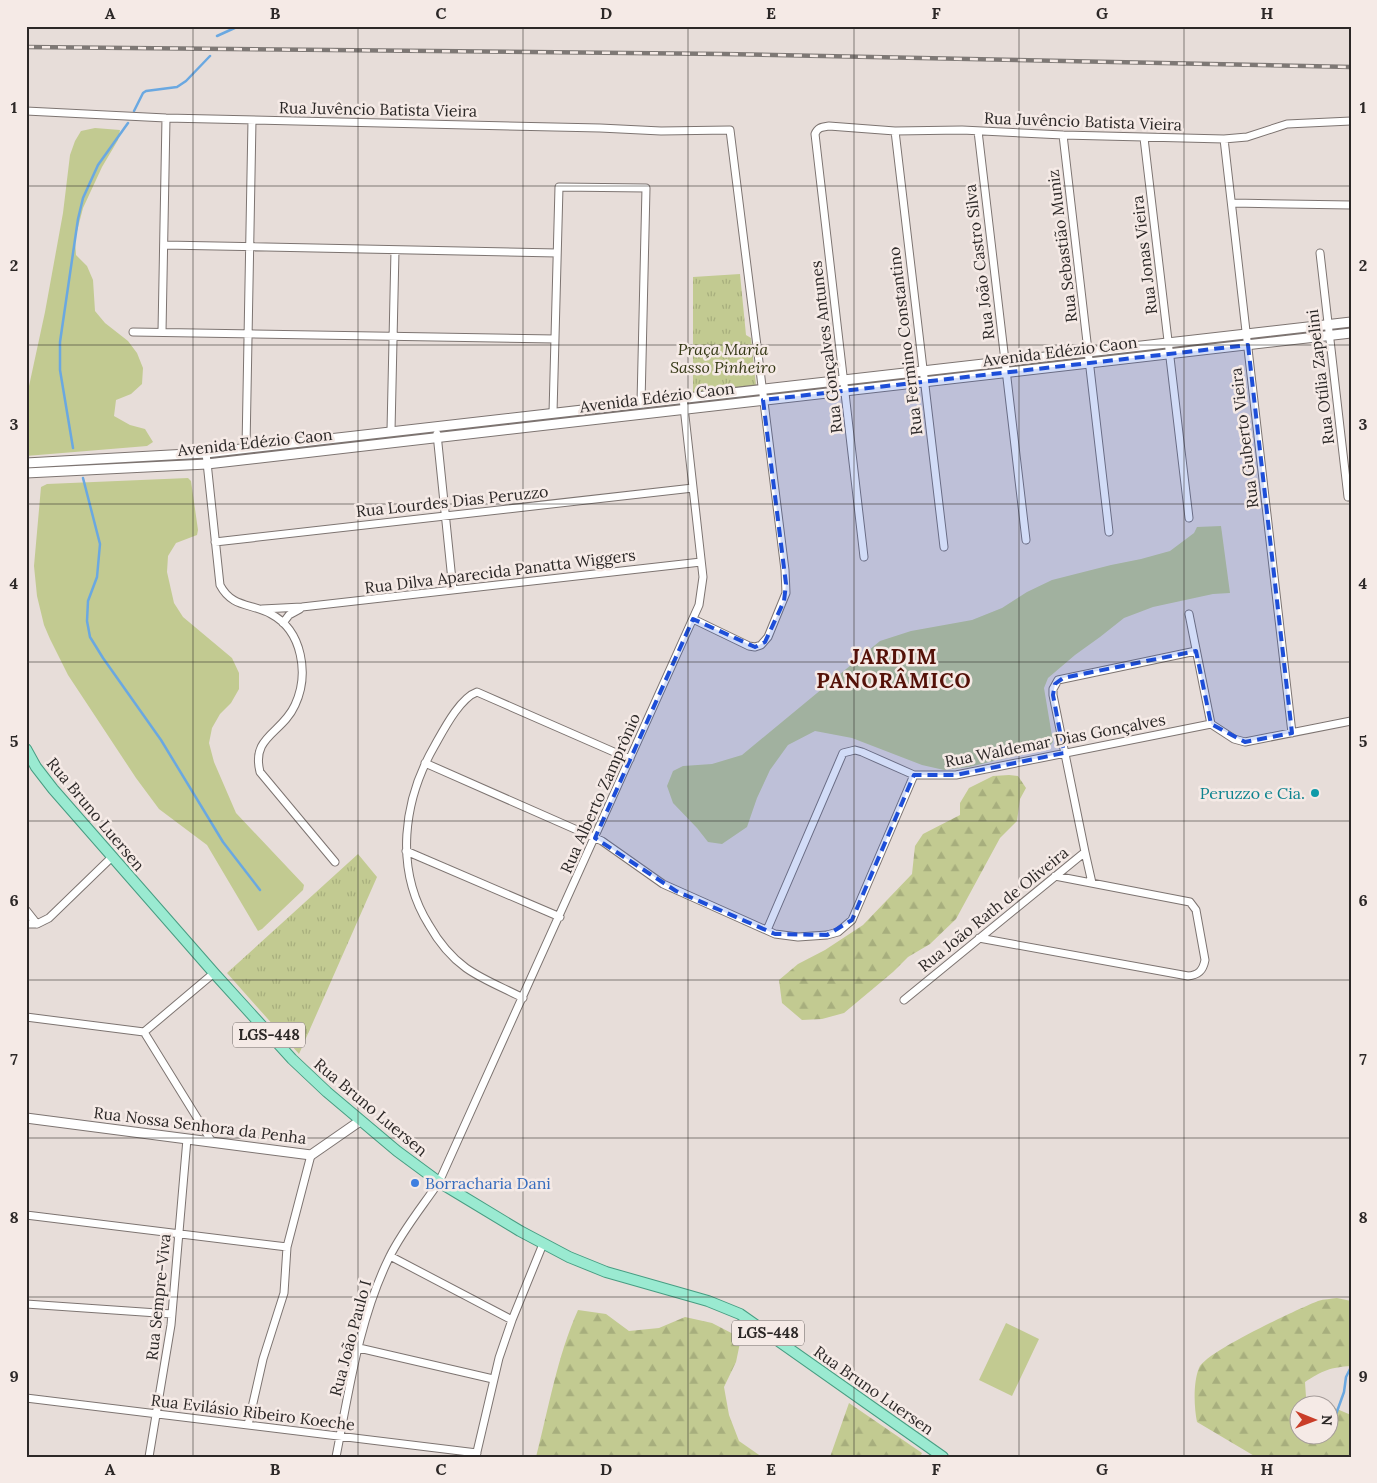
<svg xmlns="http://www.w3.org/2000/svg" width="1377" height="1483" font-family="Lora,serif">
  <defs>
    <pattern id="forest-firs" width="22" height="20" patternUnits="userSpaceOnUse" patternTransform="scale(1.25)"><rect width="22" height="20" fill="#c2ca91"/><path d="M5 1l3.5 6h-7zM16 11l3.5 6h-7z" fill="#a7ae7d"/></pattern>
    <pattern id="park-tufts" width="24" height="20" patternUnits="userSpaceOnUse" patternTransform="scale(1.25)"><rect width="24" height="20" fill="#c2ca91"/><path d="M3 7l-1-3M5 7V3M7 7l1-3M15 17l-1-3M17 17v-4M19 17l1-3" fill="none" stroke="#a7ae7d"/></pattern>
  </defs>
  <rect width="100%" height="100%" fill="#e7ddd9"/>
  <path fill="#c2ca91" d="M95,128L120,130L118,140L102,167L83,208L75,239L76,255L87,266L93,280L95,311L105,323L128,341L137,353L143,368L142,384L131,394L116,400L114,416L130,425L145,429L153,442L147,446L26,456V400L45,312L63,213L70,155L75,141L81,131Z
    M1320,329L1321,333L1258,340L1257,338Z
    M1159,348L1160,351L1093,359L1092,356Z
    M999,367L1000,369L932,377V376Z
    M917,376L918,378L850,386V385Z
    M836,385L838,387L770,395V393Z
    M757,394L758,397L692,405L690,403Z
    M665,404L666,408L454,431V430Z
    M418,433L419,437L222,458L220,455Z
    M187,458V461L26,470V467Z
    M188,478L191,481L198,530L197,535L176,543L168,556L167,572L174,603L183,617L232,658L239,673V689L231,703L220,714L212,728L209,743L214,762L236,813L304,885L303,890L262,929L258,931L207,845L159,809L136,778L68,675L50,639L44,625L37,596L34,566L41,487L47,484Z
    M1221,526L1230,593L1213,594L1153,607L1124,618L1100,637L1075,655L1048,678L1044,688L1053,742L1048,748L969,767L944,770L922,765L852,738L815,731L788,745L770,770L757,798L747,827L722,844L708,842L697,828L673,803L667,786L673,771L683,766L712,764L742,755L880,641L911,631L972,620L1002,608L1027,592L1052,580L1111,565L1141,559L1170,551L1194,533L1197,527Z
    M1006,1323L1039,1339L1012,1396L979,1380Z"/>
  <path fill="url(#forest-firs)" d="M1009,775L1018,776L1026,788L1020,799L1017,821L1000,838L956,919L930,944L908,957L893,972L844,1013L822,1019L802,1020L782,1003L779,980L798,964L825,950L863,925L912,874L915,846L923,834L960,815V803L969,788L993,776Z
    M1337,1298L1351,1301V1366C1331,1367 1322,1371 1305,1382L1306,1397L1327,1405L1300,1406V1436H1330V1406L1351,1415V1457H1256L1197,1422C1194,1407 1193,1383 1199,1368C1205,1352 1298,1309 1318,1301C1324,1299 1331,1299 1337,1298Z
    M578,1310L606,1314L629,1331L659,1328L685,1317L712,1323L741,1338L736,1362L724,1387L729,1415L739,1441L762,1457H536C549,1407 557,1357 578,1310Z
    M849,1403L922,1453L920,1457H830Z"/>
  <path fill="url(#park-tufts)" d="M740,274L746,335L751,338L756,386L693,393V277Z
    M358,854L377,877L299,1054L227,973Z"/>
  <g fill="none" stroke-linecap="round" stroke-linejoin="round">
    <path stroke="#6aa8e1" stroke-width="2.5" d="M217,36L239,26
      M134,111L143,93L146,91L177,87L186,81L210,56
      M73,448L60,370V342L78,219L83,198L98,165L128,123
      M83,478L100,544L97,577L88,601L87,621L90,637L103,658L161,740L223,842L260,890
      M1330,1431L1344,1392L1346,1377L1351,1367"/>
    <g stroke="#7d7471" stroke-width="9">
      <path id="minor" d="M26,111L166,118L600,128L661,131L730,130L785,570L786,593L768,637L761,645L755,647L749,646L693,619
        M895,131L944,547
        M978,131L1026,540
        M1063,135L1109,532
        M1144,138L1189,518
        M1224,139L1292,733
        M1232,203L1351,205
        M164,245L557,253
        M1320,253L1348,497
        M133,332L555,339
        M162,332L166,118
        M553,413L559,187L646,188L641,403
        M391,431L395,250
        M437,434L453,590
        M246,448L252,120
        M206,453L220,585C232,608 251,603 271,614C303,631 309,675 295,705C282,734 251,736 260,772L335,862
        M215,542L693,488
        M864,557L815,134C818,127 822,127 829,126L895,131L962,130L1063,135L1224,139L1247,137L1287,124L1351,121
        M262,609L302,607L701,562
        M1189,614L1211,724
        M283,623L289,615L300,609
        M1211,724L1234,739L1245,742L1351,721
        M425,763L602,841L663,884L775,934L798,937L827,935L838,932L852,920L914,775
        M406,851L560,917
        M1085,852L1092,883
        M26,910L37,924
        M26,924H37L49,918L112,857
        M767,930L843,753L855,750L862,752L914,775H956L1211,724
        M979,938L1188,976C1198,975 1203,971 1205,960L1196,910L1190,902L1055,876
        M523,998C504,988 483,980 466,968C451,957 438,941 429,925C394,869 403,800 435,745C444,729 460,698 477,692L630,759
        M904,1000L1085,852L1053,695V689L1058,680L1196,651
        M26,1017L144,1032L214,973
        M144,1032L212,1142
        M26,1215L287,1247
        M390,1256L512,1320
        M26,1304L172,1314
        M359,1348L493,1379
        M26,1398L477,1453
        M248,1425L263,1359L284,1293L287,1247L311,1155
        M476,1456L499,1358L512,1320L543,1244
        M149,1457L171,1325L187,1139
        M336,1457C349,1391 359,1319 389,1258C402,1231 422,1207 439,1182L699,605L703,577L683,398"/>
    </g>
    <g stroke="#7d7471" stroke-width="11">
      <path id="tertiary" d="M26,1118L311,1155L360,1121"/>
    </g>
    <g stroke="#7d7471" stroke-width="11">
      <path id="secondary" d="M26,463L206,453L1351,322
        M26,473L207,464L1351,333"/>
    </g>
    <g stroke="#479d82" stroke-width="12">
      <path id="primary" d="M26,749L36,767L53,789L214,973L292,1059L327,1092L397,1151L439,1182L520,1231L569,1257L606,1272L708,1301L740,1314L943,1457"/>
    </g>
    <use href="#minor" stroke="#fff" stroke-width="7"/>
    <use href="#tertiary" stroke="#fff" stroke-width="9"/>
    <use href="#secondary" stroke="#fff" stroke-width="9"/>
    <use href="#primary" stroke="#9aead1" stroke-width="10"/>
    <g stroke="#7e7875" stroke-width="4.5">
      <path id="rail" d="M26,47L724,54L1351,67"/>
    </g>
    <use href="#rail" stroke="#f5eae6" stroke-width="2.5" stroke-dasharray="8" stroke-linecap="butt"/>
  </g>
  <path fill="#1d4ed8" fill-opacity="0.2" stroke="#1d4ed8" stroke-width="4" stroke-dasharray="10 6" stroke-linejoin="round" d="M1248,345L1292,733L1245,742L1211,724L1196,651L1063,678L1055,684L1053,695L1064,753L956,775H914L852,920L827,935L775,934L676,891L595,838L693,619L755,647L765,642L784,601L786,584L763,400Z"/>
  <path fill="none" stroke="#2c2827" stroke-width="1" stroke-opacity="0.55" d="M193,26V1457M358,26V1457M523,26V1457M688,26V1457M854,26V1457M1019,26V1457M1184,26V1457M26,186H1351M26,345H1351M26,504H1351M26,662H1351M26,821H1351M26,980H1351M26,1138H1351M26,1297H1351"/>
  <circle fill="#0f9aa8" stroke="#f5eae6" stroke-width="2" cx="1315" cy="793" r="5"/>
  <circle fill="#3f7fe0" stroke="#f5eae6" stroke-width="2" cx="415" cy="1183" r="5"/>
  <g text-anchor="middle" stroke-width="5" stroke-linejoin="round" paint-order="stroke">
    <g fill="#f5eae6" stroke="#686260" stroke-width="1">
      <rect x="233" y="1022.5" width="72" height="25" rx="4"/>
      <rect x="732" y="1320.5" width="72" height="25" rx="4"/>
    </g>
    <g font-size="15" font-weight="bold" fill="#2c2827">
      <text x="269" y="1040">LGS-448</text>
      <text x="768" y="1338">LGS-448</text>
    </g>
    <g font-size="16" fill="#2c2827" stroke="#f5eae6">
      <text transform="translate(378 109) rotate(1)" y="6">Rua Juvêncio Batista Vieira</text>
      <text transform="translate(1083 121) rotate(2)" y="6">Rua Juvêncio Batista Vieira</text>
      <text transform="translate(1062 246) rotate(-97)" y="6">Rua Sebastião Muniz</text>
      <text transform="translate(1144 255) rotate(-97)" y="6">Rua Jonas Vieira</text>
      <text transform="translate(979 262) rotate(-97)" y="6">Rua João Castro Silva</text>
      <text transform="translate(905 341) rotate(-97)" y="6">Rua Fermino Constantino</text>
      <text transform="translate(826 347) rotate(-97)" y="6">Rua Gonçalves Antunes</text>
      <text transform="translate(1060 351) rotate(-7)" y="6">Avenida Edézio Caon</text>
      <text transform="translate(1320 377) rotate(-97)" y="6">Rua Otília Zapelini</text>
      <text transform="translate(657 397) rotate(-7)" y="6">Avenida Edézio Caon</text>
      <text transform="translate(1244 438) rotate(-97)" y="6">Rua Guberto Vieira</text>
      <text transform="translate(255 442) rotate(-6)" y="6">Avenida Edézio Caon</text>
      <text transform="translate(452 501) rotate(-6)" y="6">Rua Lourdes Dias Peruzzo</text>
      <text transform="translate(500 571) rotate(-7)" y="6">Rua Dilva Aparecida Panatta Wiggers</text>
      <text transform="translate(1055 740) rotate(-11)" y="6">Rua Waldemar Dias Gonçalves</text>
      <text transform="translate(600 793) rotate(-66)" y="6">Rua Alberto Zamprônio</text>
      <text transform="translate(96 814) rotate(50)" y="6">Rua Bruno Luersen</text>
      <text transform="translate(993 909) rotate(-39)" y="6">Rua João Rath de Oliveira</text>
      <text transform="translate(371 1107) rotate(40)" y="6">Rua Bruno Luersen</text>
      <text transform="translate(200 1125) rotate(7)" y="6">Rua Nossa Senhora da Penha</text>
      <text transform="translate(158 1297) rotate(-84)" y="6">Rua Sempre-Viva</text>
      <text transform="translate(350 1338) rotate(-75)" y="6">Rua João Paulo I</text>
      <text transform="translate(874 1390) rotate(35)" y="6">Rua Bruno Luersen</text>
      <text transform="translate(253 1412) rotate(7)" y="6">Rua Evilásio Ribeiro Koeche</text>
    </g>
    <g font-size="16" font-style="italic" fill="#333713" stroke="#f5eae6">
      <text x="723" y="355">Praça Maria<tspan x="723" dy="18">Sasso Pinheiro</tspan></text>
    </g>
    <g font-size="16" fill="#0d838f" stroke="#f5eae6" text-anchor="end">
      <text x="1305" y="799">Peruzzo e Cia.</text>
    </g>
    <g font-size="16" fill="#366cbe" stroke="#f5eae6" text-anchor="start">
      <text x="425" y="1189">Borracharia Dani</text>
    </g>
    <g font-size="21" font-weight="bold" letter-spacing="1" fill="#541108" stroke="#f5eae6">
      <text x="894" y="664">JARDIM<tspan x="894" dy="24">PANORÂMICO</tspan></text>
    </g>
  </g>
  <rect width="1377" height="1483" fill="none" stroke="#f5eae6" stroke-width="55"/>
  <g transform="translate(1314 1420) rotate(91)"><circle r="24" fill="#f5eae6" stroke="#a59c9a"/>
  <path d="M0-4L9 19L0 12L-9 19Z" fill="#c93d28"/>
  <text y="-8" font-size="14" font-weight="bold" text-anchor="middle" fill="#2c2827">N</text>
  </g>
  <rect x="28" y="28" width="1322" height="1428" fill="none" stroke="#2c2827" stroke-width="2"/>
  <g font-size="16" text-anchor="middle" font-weight="bold" fill="#2c2827">
    <text x="110" y="19">A</text>
    <text x="275" y="19">B</text>
    <text x="441" y="19">C</text>
    <text x="606" y="19">D</text>
    <text x="771" y="19">E</text>
    <text x="936" y="19">F</text>
    <text x="1102" y="19">G</text>
    <text x="1267" y="19">H</text>
    <text x="14" y="113">1</text>
    <text x="1363" y="113">1</text>
    <text x="14" y="271">2</text>
    <text x="1363" y="271">2</text>
    <text x="14" y="430">3</text>
    <text x="1363" y="430">3</text>
    <text x="14" y="589">4</text>
    <text x="1363" y="589">4</text>
    <text x="14" y="747">5</text>
    <text x="1363" y="747">5</text>
    <text x="14" y="906">6</text>
    <text x="1363" y="906">6</text>
    <text x="14" y="1065">7</text>
    <text x="1363" y="1065">7</text>
    <text x="14" y="1223">8</text>
    <text x="1363" y="1223">8</text>
    <text x="14" y="1382">9</text>
    <text x="1363" y="1382">9</text>
    <text x="110" y="1475">A</text>
    <text x="275" y="1475">B</text>
    <text x="441" y="1475">C</text>
    <text x="606" y="1475">D</text>
    <text x="771" y="1475">E</text>
    <text x="936" y="1475">F</text>
    <text x="1102" y="1475">G</text>
    <text x="1267" y="1475">H</text>
  </g>
</svg>
